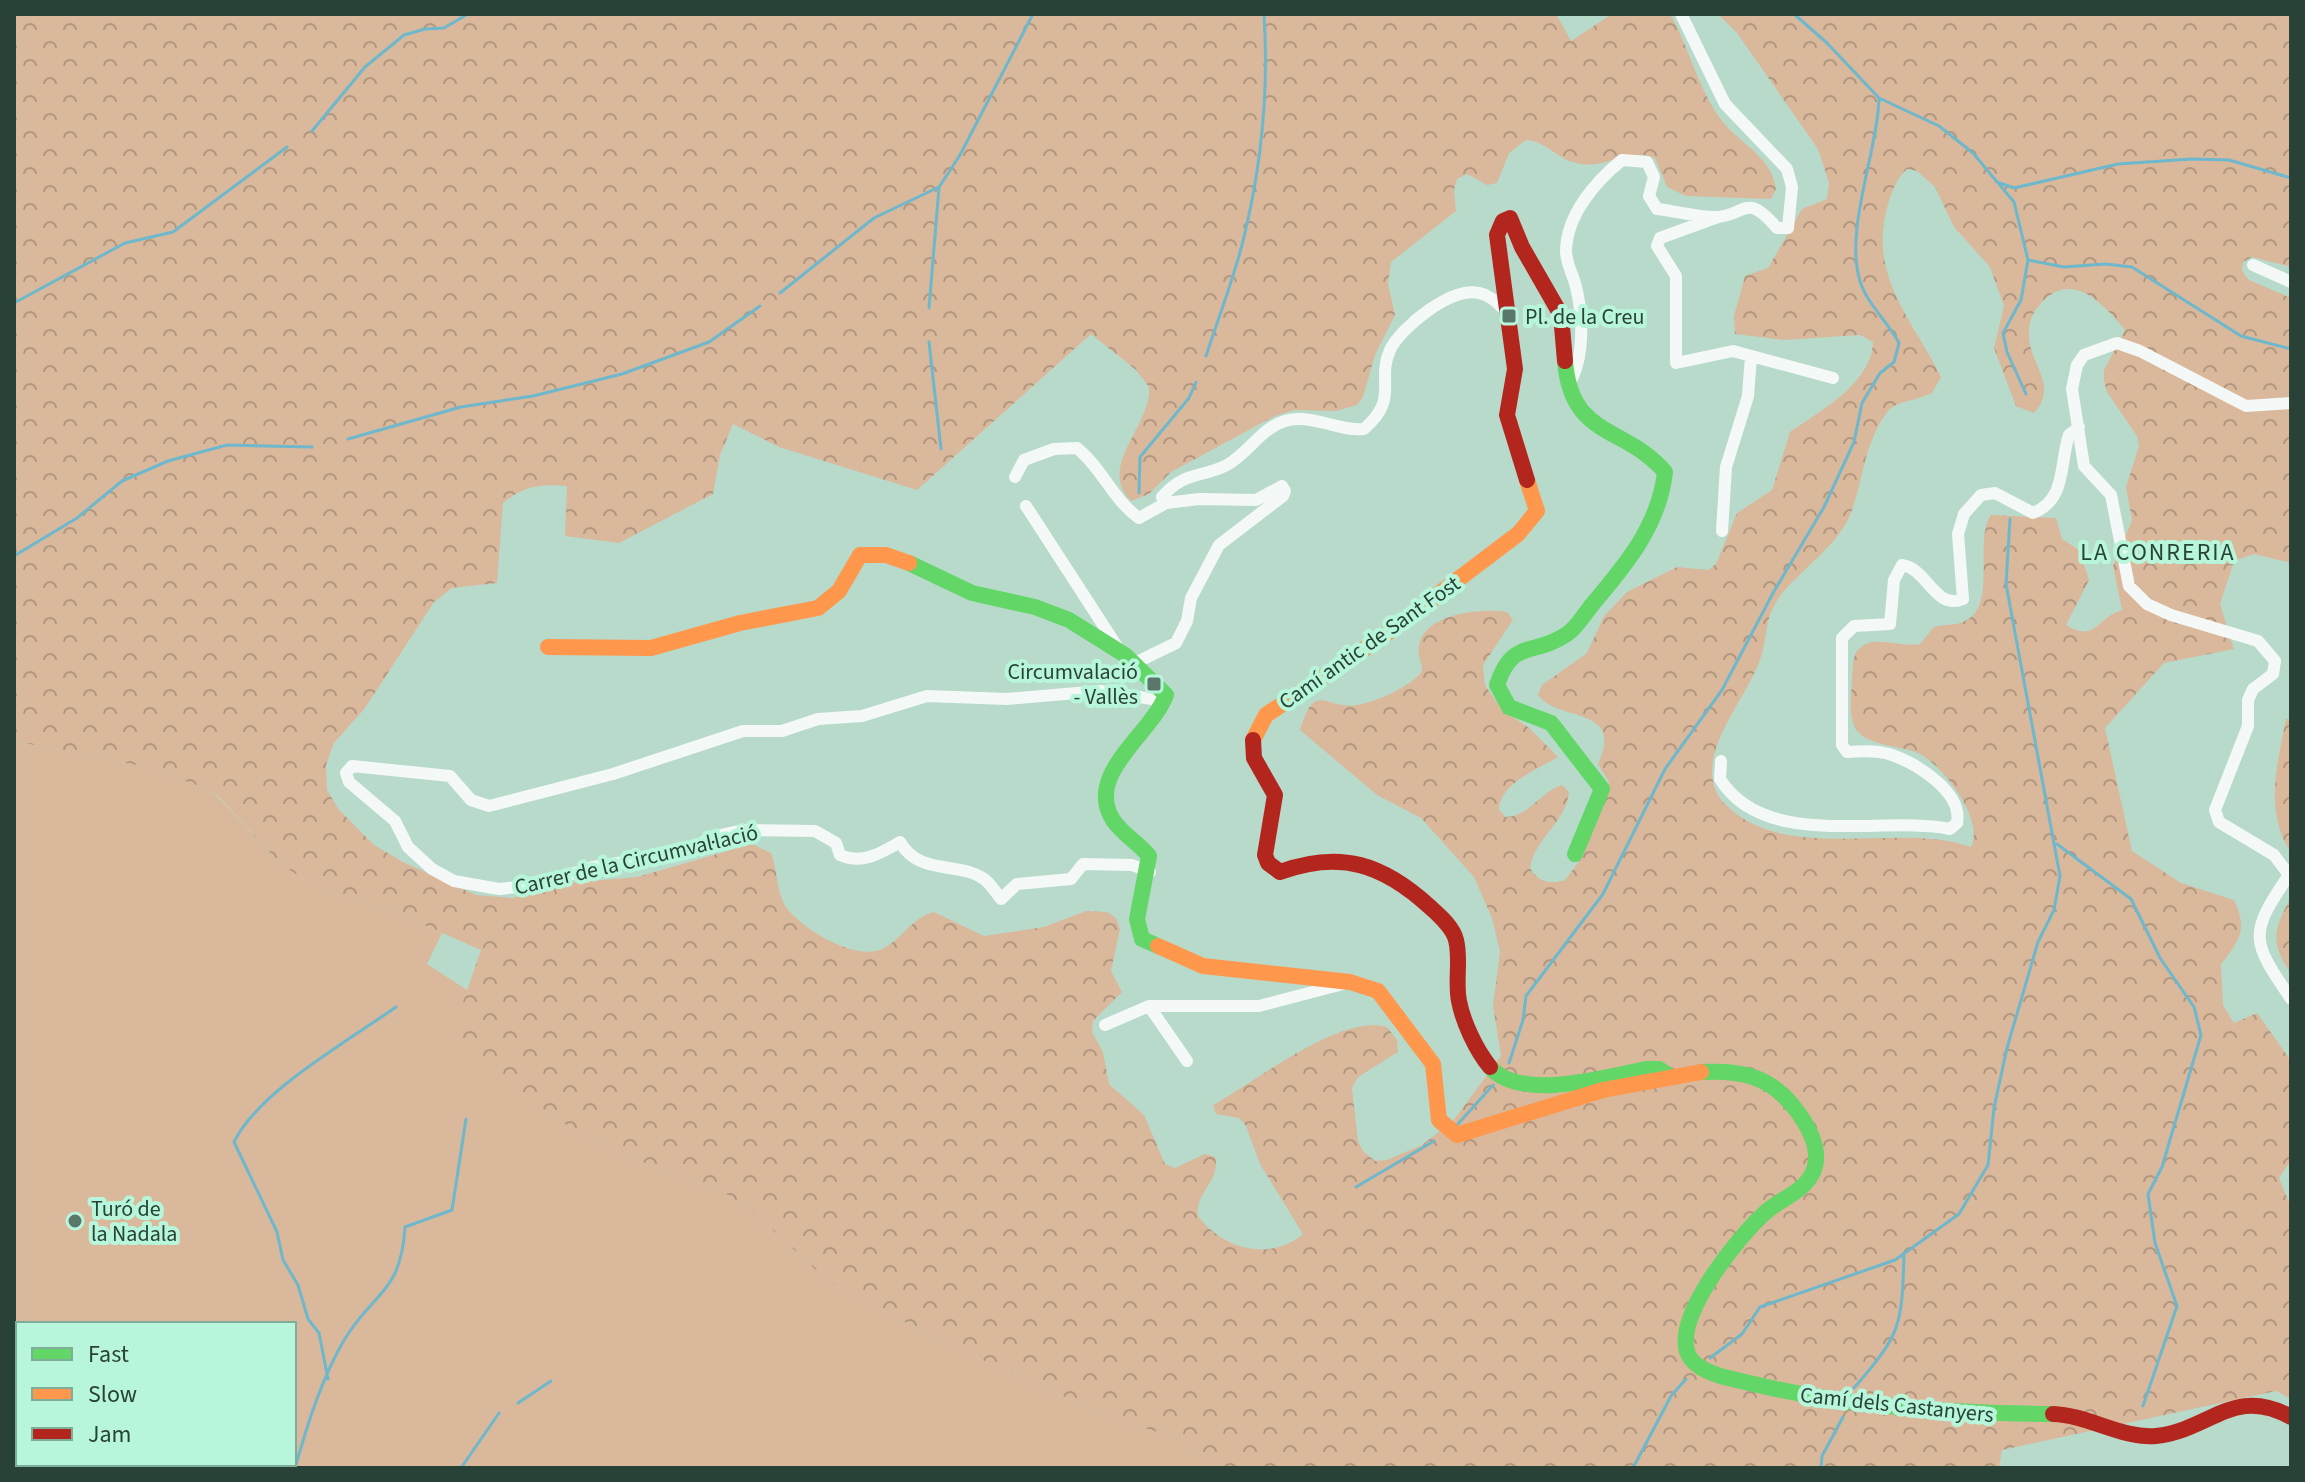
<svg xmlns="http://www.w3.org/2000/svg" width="2305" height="1482" font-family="'Source Sans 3',sans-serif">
  <defs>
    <pattern id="forest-crowns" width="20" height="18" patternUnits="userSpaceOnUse" patternTransform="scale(2)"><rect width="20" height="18" fill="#dab89b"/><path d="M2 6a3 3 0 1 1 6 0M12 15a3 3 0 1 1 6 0" fill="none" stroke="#b1977f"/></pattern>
  </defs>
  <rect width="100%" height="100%" fill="#b8dacb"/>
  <path fill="#dab89b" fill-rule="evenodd" d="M14,741L151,768L196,785L216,795L280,863L300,877L344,898L388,909L442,933L427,964L467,990L450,1042L563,1123L623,1155L723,1192L751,1210L828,1281L856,1298L984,1361L1112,1418L1183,1440L1213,1468H14ZM18,1324H294V1464H18Z"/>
  <path fill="url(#forest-crowns)" fill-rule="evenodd" d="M14,14H1556L1571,41L1612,14H1670C1689,47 1697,85 1719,117C1738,144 1771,154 1776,189L1771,199L1686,196L1667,187L1655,158C1622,146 1608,171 1576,163C1557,159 1546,141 1526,140L1509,153L1497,183L1487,185L1467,174L1457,179L1454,190L1456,211L1391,262L1388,284L1395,315L1375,355L1363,397L1357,405L1336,411L1294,410L1275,416L1171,472L1149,494L1131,501C1096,466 1152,426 1149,387L1136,370L1091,334L917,490L779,447L733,424L720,455L713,494L619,543L565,536L567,486C540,484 524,486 503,503L497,583L452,588L434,602L365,708L334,743L326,765L327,790L339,810L374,845L403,862L476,895L512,898L569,883L637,877L752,844L771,853C777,868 777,894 786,907C802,929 857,963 884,948C903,938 911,918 934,912L984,936L1044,927L1086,911L1107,912L1116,918L1120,929L1111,971L1122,992L1093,1021L1092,1032L1103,1052L1109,1084L1144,1115L1165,1164L1175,1168L1205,1154L1215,1157C1221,1182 1195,1191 1198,1216C1222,1249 1270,1262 1303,1234L1260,1164L1246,1126L1239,1118L1216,1114L1213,1105C1254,1083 1340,1013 1387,1027L1397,1040L1398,1052L1358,1077L1352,1088L1358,1141L1363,1151L1375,1161L1387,1160L1422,1145L1453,1121L1501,1056L1493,1006L1500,952L1492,918L1474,877L1421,818L1377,795L1300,730C1315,679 1326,710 1357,705C1375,702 1411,687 1422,671C1422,663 1417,653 1419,646C1424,613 1482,608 1507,612L1513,620L1483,665L1485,685L1502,710L1528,727L1558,757C1538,769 1499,784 1499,810L1506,817C1530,816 1540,792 1562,785L1569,792C1566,823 1535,837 1530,868C1538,882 1550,885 1565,880L1578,863L1609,782L1598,764C1625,705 1559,723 1538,695L1542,685L1587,653L1604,616L1627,592L1677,567L1708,570L1716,564L1737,513L1772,490L1790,432C1819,412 1872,383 1873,342L1860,335L1784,340L1735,334L1734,316L1745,276L1768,268L1802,209L1827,199L1829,183L1818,149L1737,33L1718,14H2291V267L2252,257L2243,262L2242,271L2249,280L2291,298V563L2254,554L2234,561L2220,604L2234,649L2164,663L2105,728L2132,851L2181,883L2234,900C2248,930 2240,940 2221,964L2223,1005L2234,1023L2257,1013L2291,1061V1160L2279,1178L2291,1207V1399L2276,1391L2002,1450L1999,1468H1213L1183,1440L1112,1418L984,1361L856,1298L828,1281L751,1210L723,1192L623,1155L563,1123L449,1042L481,950L388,909L344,898L300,877L280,863L217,795L196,785L151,768L14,741ZM1907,169L1917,171L1935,187L1954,227L1990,267L2004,306L1994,348L2016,406L2034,413C2060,385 2027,362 2029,332C2029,318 2035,309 2044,300C2075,271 2105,306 2125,330L2104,370V381L2107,392L2137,436L2139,446L2126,487L2132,520L2113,566L2122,610C2096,618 2096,643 2066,625L2089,580L2079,550L2062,539L2056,518L1991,515C1973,539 1998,606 1965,621C1956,626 1944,624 1934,627L1920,644C1903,648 1876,635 1861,647C1851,654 1853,671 1852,681C1851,697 1847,722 1860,734C1873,746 1902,746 1918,753C1943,765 1985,820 1971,847C1899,821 1787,865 1726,805C1714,794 1710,777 1713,761C1719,725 1749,692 1761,657C1769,633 1763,619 1781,595C1803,567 1837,547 1851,513C1864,478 1864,442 1888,411C1896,401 1919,400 1932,393L1941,377C1914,322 1870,278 1886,212C1890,196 1895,180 1907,169Z
    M2286,719H2291V853C2264,811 2277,766 2286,719Z
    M2291,897V974C2269,941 2274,930 2291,897Z"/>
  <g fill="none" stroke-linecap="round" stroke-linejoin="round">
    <path stroke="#6db8cc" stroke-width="3" d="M1794,14L1827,43L1879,98L1939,126L1973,153L1997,182L2014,188L2118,164L2192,159L2229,160L2291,178
      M312,131L365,67L404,35L425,29L444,28L468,14
      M1999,184L2014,202L2028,260L2064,267L2106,264L2132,267L2241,336L2291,349
      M780,293L874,218L939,187L960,155L1033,14
      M14,303L125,243L173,232L287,147
      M929,308L939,188
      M929,342L941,449
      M1206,356C1218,319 1232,283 1242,245C1261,170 1269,91 1264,14
      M2026,394L2007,352L2003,333L2021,300L2028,260
      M348,439L461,407L533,396L622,374L709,342L760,306
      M1139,493L1140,457L1189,398L1196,382
      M14,556L77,518L122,481L168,461L227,445L312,447
      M2057,844L2131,899L2160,958L2194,1007L2201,1035L2162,1167L2148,1194L2155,1243L2177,1306L2143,1406
      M1509,1063L1523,1020L1526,996L1603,894L1665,769L1722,690L1773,593L1824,507L1854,442L1862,403L1880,373L1894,362L1899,343C1888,322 1867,304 1860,281C1844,230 1878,150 1879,98
      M1458,1124L1493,1085
      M1356,1187L1434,1141
      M1710,1358L1742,1334L1760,1307L1895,1260L1959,1214L1988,1165L1994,1108L2007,1048L2038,942L2054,910L2060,876L2006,584L2010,519
      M328,1379L319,1333L308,1319L298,1285L283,1260L277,1232L234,1142C259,1091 348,1041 396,1007
      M1854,1388C1901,1334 1902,1326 1904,1255
      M518,1403L551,1381
      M295,1468C307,1426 321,1380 343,1342C372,1292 401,1295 405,1227L452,1210L466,1119
      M461,1468L499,1413
      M1633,1468L1671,1396L1686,1379
      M1821,1468L1822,1456L1843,1417"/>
    <path stroke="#f4f9f7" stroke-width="12" d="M1718,217L1660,238L1657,246L1676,276V363L1733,351L1833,378
      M2253,265L2291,282
      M1569,384C1585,358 1583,315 1576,287C1573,274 1567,266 1566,252C1566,215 1596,181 1622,160L1647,162L1654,177L1649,196L1657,209C1676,211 1696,217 1715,217C1746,217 1744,190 1777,228H1788L1792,187L1787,169L1725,104L1681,14
      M2291,403L2246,406L2140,351L2117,343L2084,355L2077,365L2072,389L2084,466L2111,495L2129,586L2147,604L2171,615L2258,641L2275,661L2273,674L2253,689L2248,700V726L2215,810L2219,822L2274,855L2289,875C2248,935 2251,940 2291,999
      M1015,477L1024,460L1054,449L1077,448C1102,468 1113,500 1139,518L1166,503
      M1026,506L1118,648
      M1722,531L1726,467L1748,396L1751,356
      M1135,663L1176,643L1187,621L1191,598L1219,545L1283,496L1285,491L1282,486L1256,500L1199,499L1166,503L1162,497C1184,471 1202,478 1227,465C1252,451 1265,420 1297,419C1320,418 1340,431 1364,429C1400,398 1376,381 1390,350C1401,327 1452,286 1479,293C1490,295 1497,303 1505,310
      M1721,761L1720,779C1765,851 1882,815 1950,829L1957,823C1963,792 1917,764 1892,755C1878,750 1861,751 1847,752L1842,745V638L1854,626L1890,624L1894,580L1902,565C1927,568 1935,611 1963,599L1958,534L1964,514L1981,495L1995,493L2033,513C2067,499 2059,465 2069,435L2079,427
      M1150,872L1132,865L1083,864L1071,879L1017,884L1001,899C996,893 991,884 984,879C959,861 919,876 900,842C881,853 862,865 840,855L836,843L815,831L743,830L712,837L687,852L593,867L538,885L499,889L454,881L432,869L408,847L395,821L349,782L346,773L352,766L450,776L471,800L489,806L613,774L743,731H782L818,719L862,716L927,696L1007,699L1100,691L1165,701
      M1149,1006L1187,1061
      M1105,1025L1149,1006H1259L1343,984"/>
    <path stroke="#63d668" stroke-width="16" d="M1565,361C1571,439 1625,425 1665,472C1659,526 1625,566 1591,606C1584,615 1577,627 1567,634C1534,657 1513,637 1497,685L1509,707L1551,723L1602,789L1575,854
      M909,563L972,593L1035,607L1069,620L1125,655L1166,695C1151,735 1084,774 1113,820C1122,834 1139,843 1149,856L1137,919L1142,939L1158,946
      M1490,1067C1519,1102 1607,1077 1646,1069H1659L1669,1076
      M1701,1072C1739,1070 1768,1075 1793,1106C1807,1123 1823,1150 1813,1172C1804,1192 1782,1198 1767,1211C1741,1233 1665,1325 1691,1359C1704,1376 1739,1380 1758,1385C1856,1408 1953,1413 2053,1414"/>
    <path stroke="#ff974d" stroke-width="16" d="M548,647L651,648L740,623L818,608L839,591L860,555H886L909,563
      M1253,740L1266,715L1382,637L1518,534L1537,511L1527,480
      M1158,946L1203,966L1350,982L1378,991L1433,1064L1439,1120L1457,1135L1603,1090L1701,1072"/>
    <path stroke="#b3261e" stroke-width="16" d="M1527,480L1507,415L1515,369L1497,235L1503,221L1510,218L1522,247L1561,315L1565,361
      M1253,740L1254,758L1275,795L1265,855L1268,863L1280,872C1341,850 1383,864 1430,907C1439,915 1453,927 1456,940C1461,959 1455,981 1459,1001C1463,1022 1476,1050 1490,1067
      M2053,1414C2088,1415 2122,1439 2156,1436C2211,1430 2234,1385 2291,1417"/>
  </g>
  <g fill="#5b776b" stroke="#b7f6da" stroke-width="3">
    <rect x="1501" y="308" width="16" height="16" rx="4"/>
    <rect x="1146" y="676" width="16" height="16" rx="4"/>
    <circle cx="75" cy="1221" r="8"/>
  </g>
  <g text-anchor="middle" stroke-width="8" stroke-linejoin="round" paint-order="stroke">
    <g font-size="22" fill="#294237" stroke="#b7f6da" text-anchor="start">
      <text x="1525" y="324">Pl. de la Creu</text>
      <text x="1138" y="679" text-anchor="end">Circumvalació<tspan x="1138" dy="25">- Vallès</tspan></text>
      <text x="91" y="1216">Turó de<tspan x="91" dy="25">la Nadala</tspan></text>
    </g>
    <g font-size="22" fill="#294237" stroke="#b7f6da">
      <text transform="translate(1369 642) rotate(-35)" y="8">Camí antic de Sant Fost</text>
      <text transform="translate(636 859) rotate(-13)" y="8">Carrer de la Circumval·lació</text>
      <text transform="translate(1897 1404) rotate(6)" y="8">Camí dels Castanyers</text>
    </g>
    <g font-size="24" letter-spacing="2" fill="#294237" stroke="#b7f6da">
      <text x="2158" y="560">LA CONRERIA</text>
    </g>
  </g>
  <rect width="2305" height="1482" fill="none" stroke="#294237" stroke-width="32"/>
  <rect x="16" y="1322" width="280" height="144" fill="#b7f6da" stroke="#7eae99" stroke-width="2"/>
  <rect x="32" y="1348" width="40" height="12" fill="#63d668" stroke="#7eae99" stroke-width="2"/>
  <text x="88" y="1362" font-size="24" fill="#294237">Fast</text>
  <rect x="32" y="1388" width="40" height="12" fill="#ff974d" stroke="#7eae99" stroke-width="2"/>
  <text x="88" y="1402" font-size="24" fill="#294237">Slow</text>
  <rect x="32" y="1428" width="40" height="12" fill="#b3261e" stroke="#7eae99" stroke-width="2"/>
  <text x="88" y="1442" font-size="24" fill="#294237">Jam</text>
</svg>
